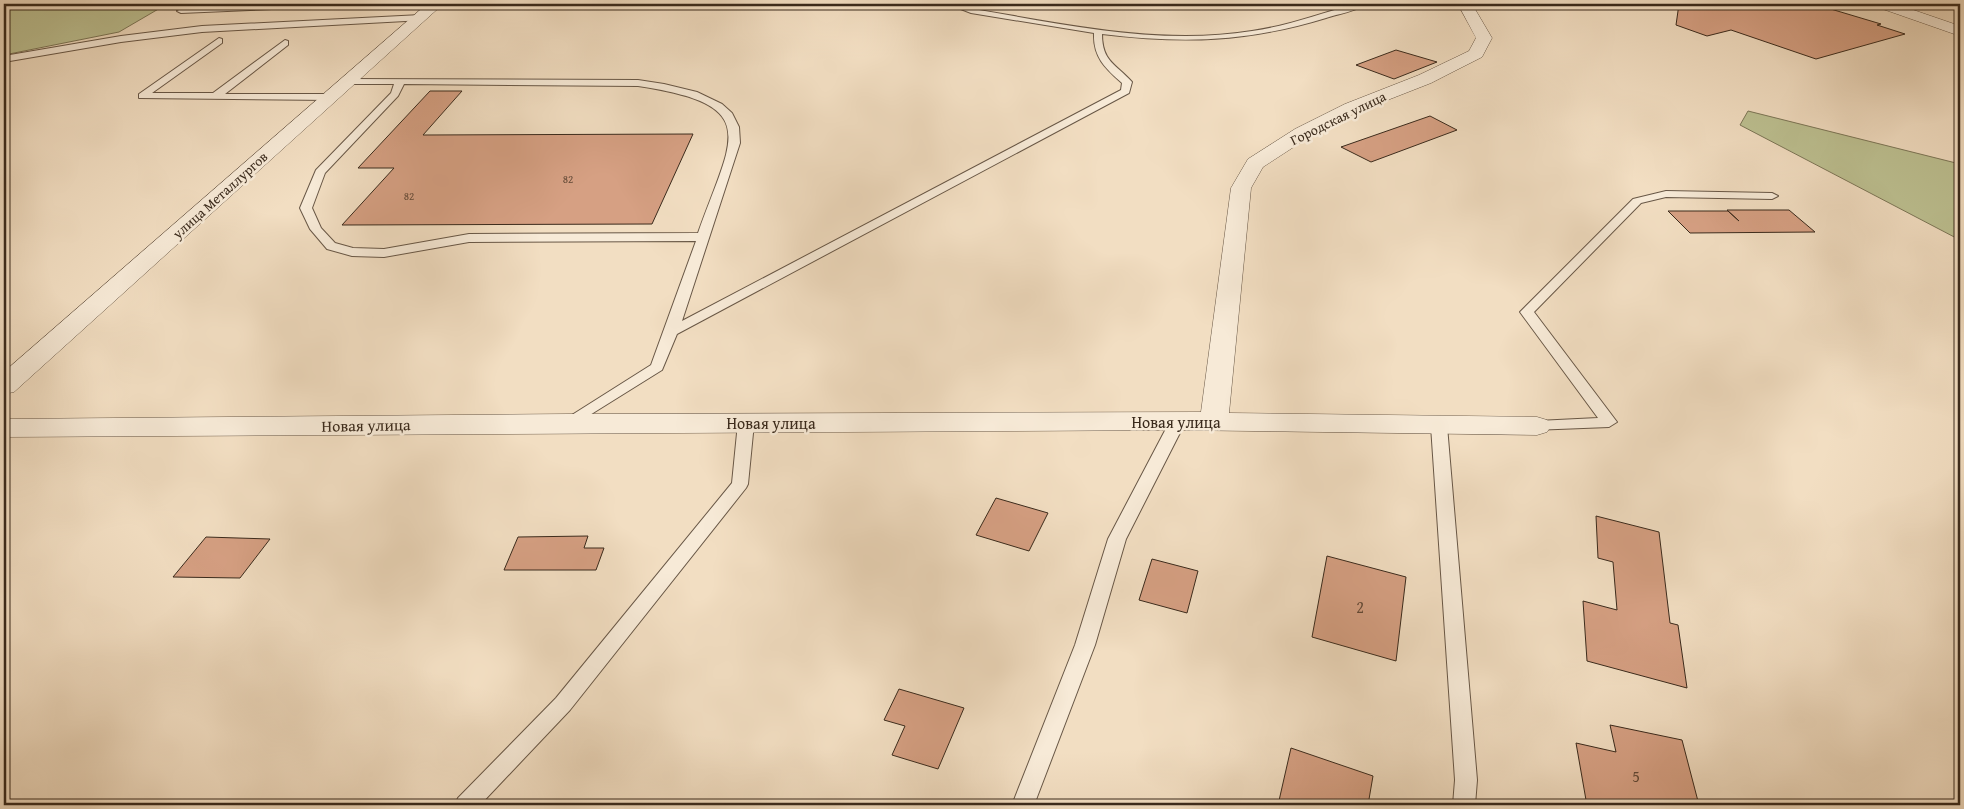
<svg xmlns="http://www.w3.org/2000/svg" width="1964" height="809" font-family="'Gentium Book Plus',serif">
  <rect width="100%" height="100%" fill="#f2dec2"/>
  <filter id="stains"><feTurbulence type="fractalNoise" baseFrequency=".004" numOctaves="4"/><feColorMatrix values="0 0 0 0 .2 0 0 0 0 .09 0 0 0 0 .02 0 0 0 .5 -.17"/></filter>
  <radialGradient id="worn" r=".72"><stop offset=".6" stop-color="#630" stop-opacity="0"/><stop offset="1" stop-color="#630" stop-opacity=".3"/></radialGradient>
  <path fill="#bdc192" stroke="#7c7657" d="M4,4H167L119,32L4,55Z
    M1748,111L1960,164V240L1740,125Z"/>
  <path fill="#d6a083" stroke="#3a2a1c" d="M1679,4H1814L1881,24L1877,25L1905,34L1816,59L1731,30L1707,36L1676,25Z
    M1396,50L1437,62L1394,79L1356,65Z
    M430,91H462L423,135L693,134L652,224L342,225L394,168H358Z
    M1430,116L1457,130L1371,162L1341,147Z
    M1727,210H1789L1815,232L1690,233L1668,211H1728L1739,221Z
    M996,498L1048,513L1029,551L976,535Z
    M1596,516L1659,532L1670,623L1678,625L1687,688L1587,661L1583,601L1617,610L1613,562L1598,558Z
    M588,536L584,548H604L596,570H504L518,537Z
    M206,537L270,539L240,578L173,577Z
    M1327,556L1406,577L1396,661L1312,637Z
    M1152,559L1198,571L1187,613L1139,600Z
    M899,689L964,708L938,769L892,755L905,726L884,720Z
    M1610,725L1682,740L1699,805H1610L1586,800L1576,743L1616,752Z
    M1291,748L1373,776L1368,805H1278Z"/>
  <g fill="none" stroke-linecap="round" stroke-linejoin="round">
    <g stroke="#685746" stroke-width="2">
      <path id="service" d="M291,4H346L342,6L181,13L177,11L181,9Z
        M948,4H959L973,9C1063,24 1159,46 1252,31C1287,26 1320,14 1354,4H1366C1357,11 1338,14 1326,18C1247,42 1185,44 1102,34C1102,62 1116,64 1132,82L1129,93L677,334L662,370L569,428L564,426L561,423L564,420L651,365L696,241L469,242L384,257L352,256L327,249L310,229L300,208L316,170L391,93L394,84H348L345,83V79L638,80L664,84L697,92L722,104L732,113L739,127L740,143L682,321L1121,90L1122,83C1105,68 1093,57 1094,33L971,13ZM404,84L638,86C764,105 732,137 698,233L469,234L384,249L353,248L335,243L321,228L312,208L325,173L398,96Z
        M421,15L425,18L424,20L202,32L121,42L4,62V56L121,36L202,26Z
        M219,38L222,39V43L152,93H213L285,40L288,41V45L225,94H331L336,97L331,100L139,98V94Z
        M1666,191L1772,193L1778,196L1772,199L1666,197L1641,203L1534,312L1617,422L1609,427L1532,430L1529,426L1537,421L1598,418L1520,312L1633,199Z
        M1178,416L1186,421L1126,539L1095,645L1034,805H1012L1075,645L1108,539L1170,421Z
        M746,418L754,423L748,484L746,488L570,710L480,805H455L458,798L556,698L732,483L738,423Z
        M1439,421L1447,426L1477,780L1475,805H1453L1455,780L1431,426Z"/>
    </g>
    <g stroke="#685746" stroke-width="1">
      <path id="minor" d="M427,4H443L14,392L4,394V372Z
        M1458,4H1472L1492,38L1482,57L1431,83L1357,112L1309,137L1263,167L1251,188L1229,413L1537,417L1547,420L1551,426L1547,432L1537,435L1178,430L4,437V419L569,414L1201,412L1231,188L1248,159L1295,129L1345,104L1419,75L1469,51L1476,38Z
        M1875,4H1896L1960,26V36L1877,7Z"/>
    </g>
    <use href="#service" fill="#f7ead7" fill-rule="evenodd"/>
    <use href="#minor" fill="#f7ead7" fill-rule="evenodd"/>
  </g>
  <g text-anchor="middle" stroke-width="5" stroke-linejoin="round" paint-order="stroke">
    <g font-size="11" fill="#614836">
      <text x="568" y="183">82</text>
      <text x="409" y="200">82</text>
    </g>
    <g font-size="14" fill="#3a2a1c" stroke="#f7ead7">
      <text transform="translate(1338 118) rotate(-26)" y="5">Городская улица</text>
      <text transform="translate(220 195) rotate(-42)" y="5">улица Металлургов</text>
    </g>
    <g font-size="16" fill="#3a2a1c" stroke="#f7ead7">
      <text x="1176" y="428">Новая улица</text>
      <text x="771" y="429">Новая улица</text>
      <text transform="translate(366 425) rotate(-1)" y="6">Новая улица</text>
    </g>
    <g font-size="16" fill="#614836">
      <text x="1360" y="613">2</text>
      <text x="1636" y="782">5</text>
    </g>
  </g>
  <rect width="1964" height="809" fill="none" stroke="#f2dec2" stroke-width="20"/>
  <rect x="5" y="5" width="1954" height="799" fill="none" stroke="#3a2a1c" stroke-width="2.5"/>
  <rect x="10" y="10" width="1944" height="789" fill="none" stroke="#3a2a1c"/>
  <rect width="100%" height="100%" filter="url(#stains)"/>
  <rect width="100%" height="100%" fill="url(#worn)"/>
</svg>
